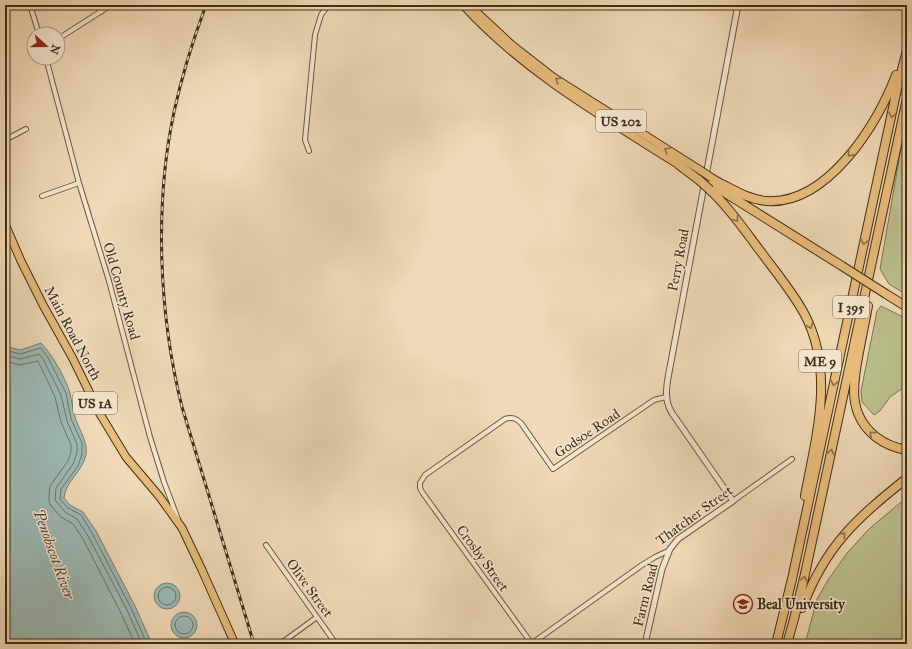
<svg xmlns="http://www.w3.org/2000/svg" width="912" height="649" font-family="'IM FELL Great Primer',serif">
  <rect width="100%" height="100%" fill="#efd9b6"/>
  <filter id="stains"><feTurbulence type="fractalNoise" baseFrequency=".005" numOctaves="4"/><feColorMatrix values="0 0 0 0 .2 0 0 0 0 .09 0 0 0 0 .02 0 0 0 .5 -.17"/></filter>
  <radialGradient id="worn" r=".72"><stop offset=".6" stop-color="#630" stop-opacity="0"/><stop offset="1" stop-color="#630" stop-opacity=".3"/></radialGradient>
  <path fill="#bbbf8d" stroke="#7e7653" d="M907,114V295L889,284L880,269Z
    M881,306L907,319V385L890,397L880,411L874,415L862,402L861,391L877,311Z
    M907,497V644H805L817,599L828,580L847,553L869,529Z"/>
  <path fill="#9cb9b5" stroke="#778177" d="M41,343C52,354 66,379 70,393C72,402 73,412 76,420C80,431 88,442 86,455C82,472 65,482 64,498L70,505L83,512L96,531L135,606L152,644H5V346L20,350Z
    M154 596a13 13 0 1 1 26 0a13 13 0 1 1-26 0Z
    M171 625a13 13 0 1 1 26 0a13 13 0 1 1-26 0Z"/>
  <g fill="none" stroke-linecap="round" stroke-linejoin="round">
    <path stroke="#6e7467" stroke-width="1" d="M5,350L20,354L41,348L47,356L66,393L71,419L82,443V454L78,466L61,489L60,499L68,508L81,515L92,533L131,608L147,644
      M5,355L20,359L39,354L43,359L61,395L67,421L77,444V453L73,464L56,488L55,500L65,512L77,519L88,536L127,610L142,644
      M5,361L20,365L38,361L55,397L61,422L71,445V452L68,461L50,486L49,496V502L52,507L61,517L73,524L83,539L121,613L135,644
      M158 596a9 9 0 1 1 18 0a9 9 0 1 1-18 0Z
      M175 625a9 9 0 1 1 18 0a9 9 0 1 1-18 0Z"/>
    <g stroke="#6c5940" stroke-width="6">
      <path id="minor" d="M30,5L39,34
        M97,5L101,12
        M58,39L111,5
        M46,58L79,183L109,281L150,437L164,482L178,519
        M5,140L26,129
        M309,151L305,140L315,35L321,15L328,5
        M42,196L79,183
        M733,501L792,459
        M266,545L336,644
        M280,644L317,617
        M531,644L642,565L655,557L668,551
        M532,644L422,492L420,488V483L425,475L505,419C512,417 516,418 521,423L553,469L654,400L666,397"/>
    </g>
    <g stroke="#6c5940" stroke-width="7">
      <path id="tertiary" d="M645,644L662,569L670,549L678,539L733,501L672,413C663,399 667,383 670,367L738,5"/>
    </g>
    <g stroke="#402e19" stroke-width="9">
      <path id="primary" d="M5,224L21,261L43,305L72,357L100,414L126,457L159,496L182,528L202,570L235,644"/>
    </g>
    <g stroke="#402e19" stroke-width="9">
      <path id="trunk" d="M463,5C524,72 603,117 679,165
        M469,5L512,45L553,77L700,170
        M712,178L724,185"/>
    </g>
    <g stroke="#402e19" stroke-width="10">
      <path id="motorway" d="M679,165L699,180
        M711,184L842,266
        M724,185C737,192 751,200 767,201C827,205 878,124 896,75
        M710,190C731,209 747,234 764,256C778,275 794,294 805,315C835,373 816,436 805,496
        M886,294L907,307
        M868,306C865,321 862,336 859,352C853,383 847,414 876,437C885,444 895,448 907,450
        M802,608C826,545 856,519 907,478
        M776,644L792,579L897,89L907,50
        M787,644L794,619L805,574L907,98"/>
    </g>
    <use href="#minor" stroke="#f5e6d0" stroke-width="4"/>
    <use href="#tertiary" stroke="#f5e6d0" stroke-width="5"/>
    <use href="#primary" stroke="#e8bc7b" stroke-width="7"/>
    <use href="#trunk" stroke="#e8bc7b" stroke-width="7"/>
    <use href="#motorway" stroke="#e8bc7b" stroke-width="8"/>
    <g stroke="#402e19" stroke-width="3">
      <path id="rail" d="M206,5C193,40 182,75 174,112C154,206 159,315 182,407L254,644"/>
    </g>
    <use href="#rail" stroke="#f5e6d0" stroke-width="1.5" stroke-dasharray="4.5" stroke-linecap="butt"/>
    <g stroke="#402e19" stroke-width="9" stroke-linecap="butt">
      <path id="trunk-bridge" d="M700,170L712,178"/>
    </g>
    <g stroke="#402e19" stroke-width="10" stroke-linecap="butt">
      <path id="motorway-bridge" d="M699,180L710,190
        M842,266L886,294"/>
    </g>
    <use href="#trunk-bridge" stroke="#e8bc7b" stroke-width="7"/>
    <use href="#motorway-bridge" stroke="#e8bc7b" stroke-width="8"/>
  </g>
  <defs><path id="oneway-chevron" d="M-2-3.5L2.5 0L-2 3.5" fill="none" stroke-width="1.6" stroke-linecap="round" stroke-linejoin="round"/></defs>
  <g stroke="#8c6e45">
    <use href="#oneway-chevron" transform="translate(558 80) rotate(-146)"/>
    <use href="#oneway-chevron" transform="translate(892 115) rotate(102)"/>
    <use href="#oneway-chevron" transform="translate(667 150) rotate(-148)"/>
    <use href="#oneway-chevron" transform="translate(850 154) rotate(132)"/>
    <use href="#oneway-chevron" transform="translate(736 219) rotate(52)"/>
    <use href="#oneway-chevron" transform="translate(864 242) rotate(102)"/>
    <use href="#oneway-chevron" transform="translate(810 326) rotate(67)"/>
    <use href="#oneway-chevron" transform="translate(834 383) rotate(102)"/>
    <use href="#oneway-chevron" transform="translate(872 434) rotate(-137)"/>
    <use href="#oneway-chevron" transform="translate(831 452) rotate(-78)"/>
    <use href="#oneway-chevron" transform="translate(843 535) rotate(-50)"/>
    <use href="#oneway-chevron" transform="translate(804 579) rotate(-77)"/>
  </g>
  <defs>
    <g id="university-ring" transform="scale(1)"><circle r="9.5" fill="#f5e6d0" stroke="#8f2418" stroke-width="1.5"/><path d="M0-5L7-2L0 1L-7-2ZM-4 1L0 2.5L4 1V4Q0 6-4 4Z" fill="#8f2418"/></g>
  </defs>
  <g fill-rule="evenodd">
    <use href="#university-ring" x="743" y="604"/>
  </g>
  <g text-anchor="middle" stroke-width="3" stroke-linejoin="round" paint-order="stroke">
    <g fill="#f5e6d0" stroke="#766550" stroke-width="1">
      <rect x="596" y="110" width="50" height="22" rx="3"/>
      <rect x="833" y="296" width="36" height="22" rx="3"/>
      <rect x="799" y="350" width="42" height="22" rx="3"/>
      <rect x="73" y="392" width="44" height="22" rx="3"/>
    </g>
    <g font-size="13" font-weight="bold" fill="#402e19">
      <text x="621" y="126">US 202</text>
      <text x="851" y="312">I 395</text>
      <text x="820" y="366">ME 9</text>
      <text x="95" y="408">US 1A</text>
    </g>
    <g font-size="14" fill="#402e19" stroke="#f5e6d0">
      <text transform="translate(678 260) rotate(-79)" y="5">Perry Road</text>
      <text transform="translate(122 291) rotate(74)" y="5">Old County Road</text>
      <text transform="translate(73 333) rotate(62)" y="5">Main Road North</text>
      <text transform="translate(587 433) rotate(-34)" y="5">Godsoe Road</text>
      <text transform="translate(694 515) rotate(-36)" y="5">Thatcher Street</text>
      <text transform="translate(483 558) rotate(54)" y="5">Crosby Street</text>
      <text transform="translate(310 588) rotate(54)" y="5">Olive Street</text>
      <text transform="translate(645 595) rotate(-76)" y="5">Farm Road</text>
    </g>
    <g font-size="14" font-weight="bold" fill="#402e19" stroke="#f5e6d0" text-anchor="start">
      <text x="757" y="609">Beal University</text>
    </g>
    <g font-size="15" font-style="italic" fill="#524a38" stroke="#f5e6d0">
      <text transform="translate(54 554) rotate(70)" y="5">Penobscot River</text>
    </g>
  </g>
  <rect width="912" height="649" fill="none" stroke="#efd9b6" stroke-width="20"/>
  <rect x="6" y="6" width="900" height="637" fill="none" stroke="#402e19" stroke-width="2"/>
  <rect x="10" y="10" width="892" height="629" fill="none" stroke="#402e19"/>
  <g transform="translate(46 46) rotate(111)"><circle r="19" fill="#f5e6d0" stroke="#ad9c87"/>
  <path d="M0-3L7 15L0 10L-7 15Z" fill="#8f2418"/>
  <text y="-6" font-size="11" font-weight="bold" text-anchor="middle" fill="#402e19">N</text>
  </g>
  <rect width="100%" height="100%" filter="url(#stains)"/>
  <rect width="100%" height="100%" fill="url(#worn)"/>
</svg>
